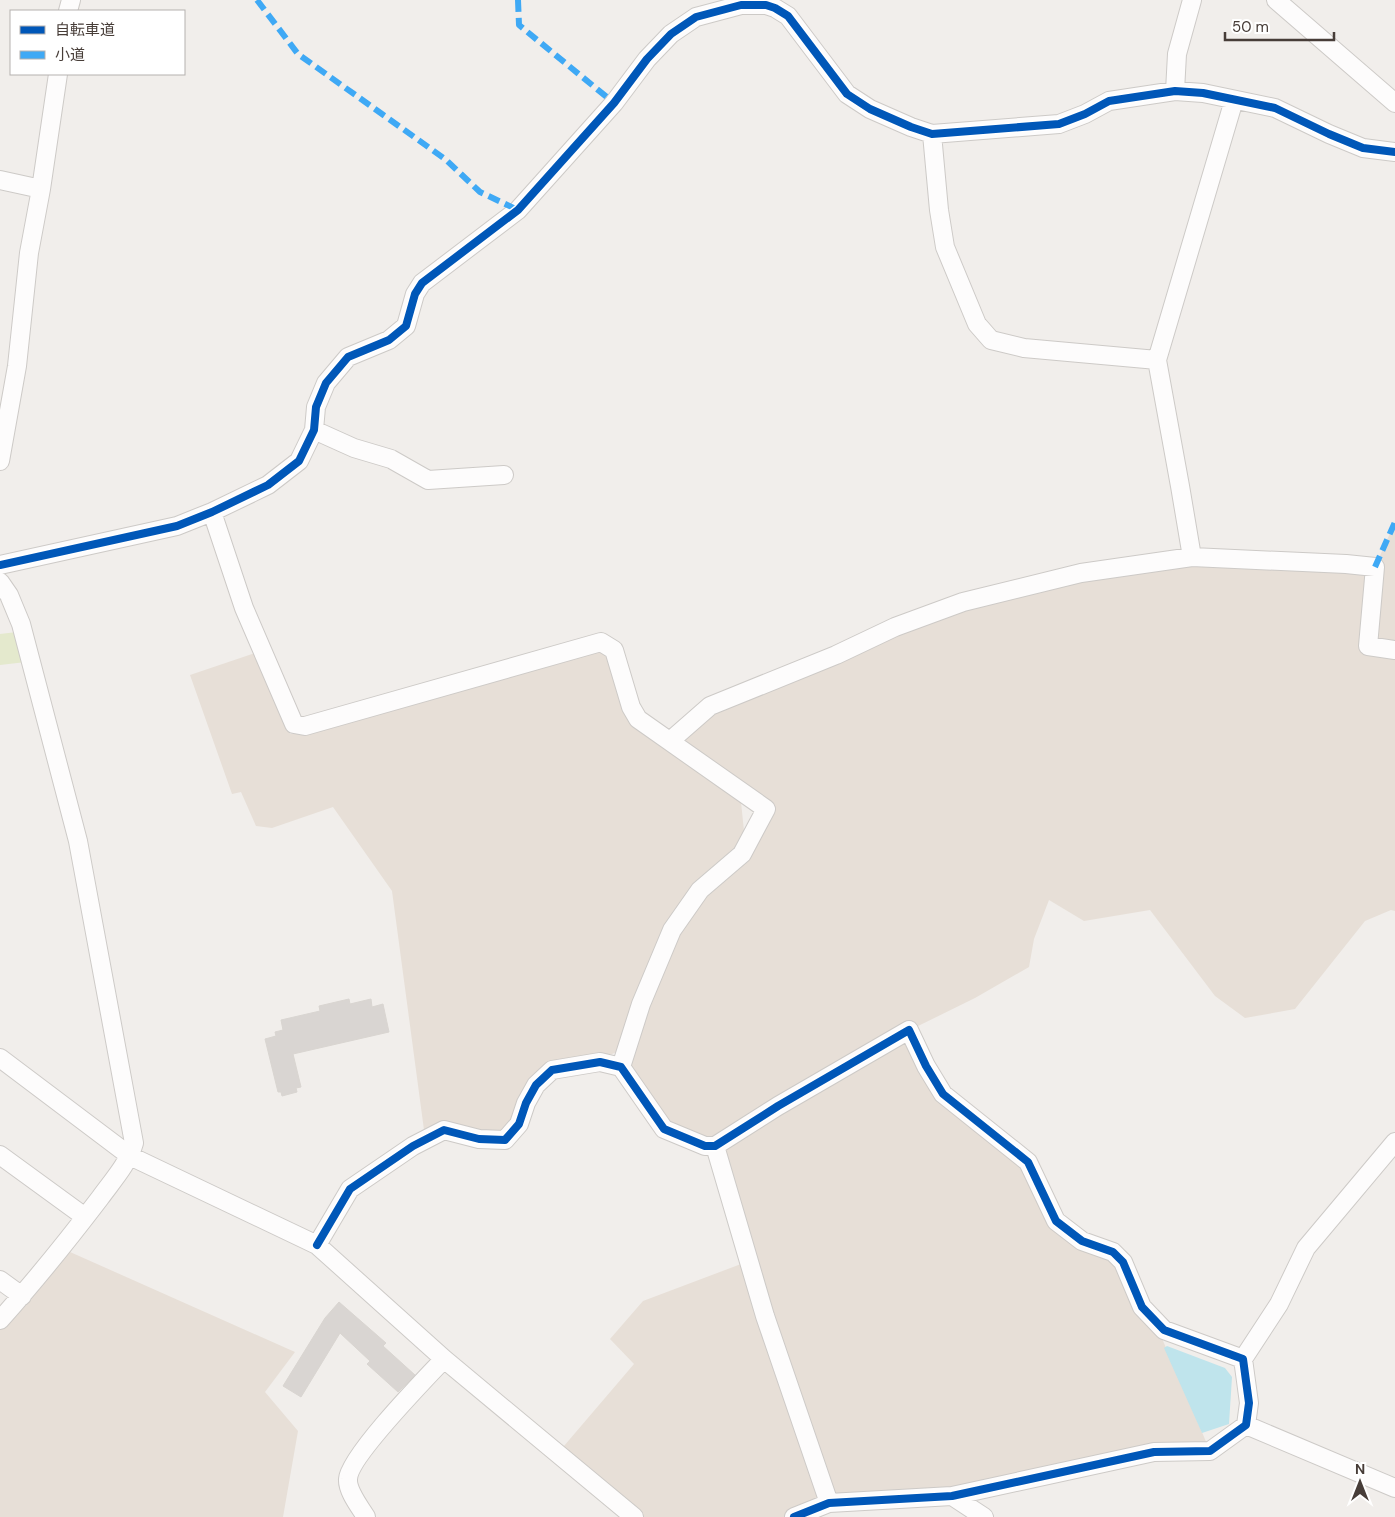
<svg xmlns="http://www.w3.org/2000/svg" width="1395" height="1517" font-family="'DM Sans','Noto Sans JP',sans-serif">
  <rect width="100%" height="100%" fill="#f1eeeb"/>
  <path fill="#e7dfd7" d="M1395,522V911L1391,910L1365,921L1295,1009L1245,1018L1215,996L1150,910L1084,921L1049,900L1034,939L1029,967L975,998L910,1030L943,1094L1028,1162L1063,1227L1113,1252L1155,1322L1210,1451L1154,1452L952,1496L829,1503L794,1517H634L558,1453L634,1364L610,1339L643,1301L749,1261L715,1146L664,1129L621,1067L672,930L742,854L766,810L670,741L710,706L963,602L1192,557L1375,567Z
    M601,645L610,650L617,676L661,744L741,802L744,831L735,850L667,931L640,984L624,1049L600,1059L543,1070L509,1131L487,1134L444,1127L424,1130L392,891L333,807L272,828L256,826L241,792L232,794L190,675L255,653L290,734L307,733Z
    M61,1248L295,1352L265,1392L298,1431L283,1517H0V1320Z"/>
  <path fill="#e4e9cd" d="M17,632L26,662L0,665V634Z"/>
  <path fill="#bfe4ec" d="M1167,1346L1225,1368L1232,1377L1229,1424L1202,1433L1164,1348Z"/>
  <path fill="#d9d5d2" stroke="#d9d5d1" d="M349,999L350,1004L371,999L372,1007L383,1004L389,1032L293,1054L301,1087L296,1088L297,1092L282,1096L281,1092H278L265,1039L276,1036L275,1032L283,1030L281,1020L320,1011L319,1006Z
    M339,1302L386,1343L383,1346L415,1375L398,1392L367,1364L370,1361L340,1333L301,1397L283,1386L325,1318Z"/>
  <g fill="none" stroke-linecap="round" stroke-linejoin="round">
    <g stroke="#cdcac7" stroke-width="20">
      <path id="minor" d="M1276,0L1395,103
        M68,11L71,0
        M1175,91L1177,54L1192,0
        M932,134L939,210L945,247L977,324L991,340L1024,348L1157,360
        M0,180L41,189
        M314,430L354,448L391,459L428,480L504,475
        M0,461L17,366L29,253L41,189L58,74
        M212,512L244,608L294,724L305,726L601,642L614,650L631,707L638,719L766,809L742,854L700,890L672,930L641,1004L621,1067
        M1192,557L1180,486L1157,360L1234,100
        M0,565L177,526L212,512L268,485L299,461L314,430L316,407L326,383L348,357L389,340L406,326L415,294L422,283L518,210L614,103L647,59L671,34L696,17L741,5H766L775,8L788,16L847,94L870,109L911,127L932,134L1059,124L1085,114L1109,101L1175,91L1203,93L1275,108L1329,134L1363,148L1395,152
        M0,582L9,595L21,624L78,841L134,1143C128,1164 113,1180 100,1198C68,1240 35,1281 0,1320
        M670,741L710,706L836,655L895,627L963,602L1081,573L1192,557L1346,564L1375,567L1368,646L1395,650
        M0,1058L130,1156L317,1245L444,1359L634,1517
        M715,1146L765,1316L829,1503
        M0,1155L85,1217
        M317,1245L350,1189L413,1146L444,1130L479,1139L505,1140L519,1124L526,1103L536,1085L552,1070L600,1062L621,1067L664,1129L705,1146H715L778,1106L909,1030L926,1066L943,1094L1028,1162L1056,1221L1082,1241L1113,1252L1123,1262L1142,1307L1164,1330L1243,1359L1249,1403L1246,1425L1210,1451L1154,1452L952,1496L829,1503L794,1517
        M0,1280L22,1296
        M1243,1359L1279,1304L1306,1248L1395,1142
        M1246,1425L1395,1488
        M952,1496L984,1517
        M366,1517C360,1507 347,1491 348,1479C349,1457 426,1378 444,1359"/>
    </g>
    <use href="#minor" stroke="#fdfcfc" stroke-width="18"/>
    <path stroke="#3fa9f5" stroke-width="6" stroke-dasharray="12 6" stroke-linecap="butt" d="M257,0L298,54L445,159L480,192L518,210
      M518,0L519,25L614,103
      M1375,567L1395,522"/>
    <g stroke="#fff" stroke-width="11">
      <path id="cycleway" d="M0,565L177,526L212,512L268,485L299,461L314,430L316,407L326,383L348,357L389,340L406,326L415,294L422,283L518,210L614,103L647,59L671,34L696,17L741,5H766L775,8L788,16L847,94L870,109L911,127L932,134L1059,124L1085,114L1109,101L1175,91L1203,93L1275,108L1329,134L1363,148L1395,152
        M317,1245L350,1189L413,1146L444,1130L479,1139L505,1140L519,1124L526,1103L536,1085L552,1070L600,1062L621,1067L664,1129L705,1146H715L778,1106L909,1030L926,1066L943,1094L1028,1162L1056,1221L1082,1241L1113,1252L1123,1262L1142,1307L1164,1330L1243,1359L1249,1403L1246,1425L1210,1451L1154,1452L952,1496L829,1503L794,1517"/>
    </g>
    <use href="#cycleway" stroke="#0057b8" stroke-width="8"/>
  </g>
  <rect x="10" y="10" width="175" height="65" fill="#ffffff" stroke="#b5b1af"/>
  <rect x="20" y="26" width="25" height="8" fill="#0057b8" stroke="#b5b1af"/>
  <text x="55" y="35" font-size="15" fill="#473d38">自転車道</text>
  <rect x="20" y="51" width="25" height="8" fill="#3fa9f5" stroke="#b5b1af"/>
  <text x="55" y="60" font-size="15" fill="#473d38">小道</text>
  <g transform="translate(1360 1482)" stroke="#ffffff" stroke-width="4" paint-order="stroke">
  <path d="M0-4L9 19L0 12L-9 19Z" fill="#473d38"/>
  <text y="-8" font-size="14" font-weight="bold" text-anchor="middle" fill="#473d38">N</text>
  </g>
  <path d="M1225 32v8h109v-8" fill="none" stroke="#473d38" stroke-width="2.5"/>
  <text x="1232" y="32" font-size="15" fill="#473d38" stroke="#ffffff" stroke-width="4" paint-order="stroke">50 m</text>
</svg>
